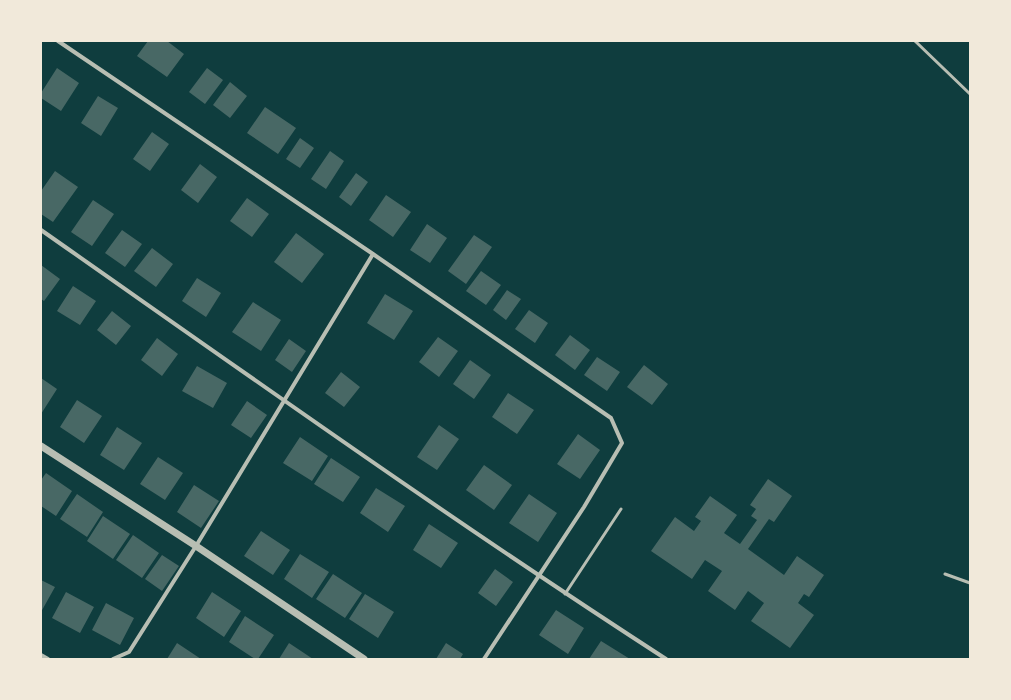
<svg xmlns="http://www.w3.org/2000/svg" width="1011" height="700" font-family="'Fira Sans Condensed',sans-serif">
  <rect width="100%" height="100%" fill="#0f3d3e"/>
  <path fill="#486865" d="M148,41H167L184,54L167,77L137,56Z
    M57,68L79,83L61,111L41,98V93Z
    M207,68L223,80L205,104L189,92Z
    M230,82L247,96L230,118L213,105Z
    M98,96L118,108L101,136L81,123Z
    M265,107L296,128L278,154L247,133Z
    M152,132L169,144L150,171L133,159Z
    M300,138L314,148L300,168L286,159Z
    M330,151L344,161L326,189L311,179Z
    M200,164L217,177L198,203L181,190Z
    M55,171L78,187L53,222L41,214V191Z
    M356,173L368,182L351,206L339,197Z
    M386,195L411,212L393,237L369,220Z
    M247,198L269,214L252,237L230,221Z
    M93,200L114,214L92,246L71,232Z
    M427,224L447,238L430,263L410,250Z
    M122,230L142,244L125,267L105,253Z
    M296,233L324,254L302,283L274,262Z
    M474,235L492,247L466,284L448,271Z
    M152,248L173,264L156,287L134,271Z
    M41,265L60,279L44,301L41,299Z
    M481,271L501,285L486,305L466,291Z
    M197,278L221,293L206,317L182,301Z
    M73,286L96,301L80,325L57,311Z
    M507,290L521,299L506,320L493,310Z
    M385,294L413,311L394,340L367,323Z
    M253,302L281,320L261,351L232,332Z
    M529,310L548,323L535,343L515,329Z
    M112,311L131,326L116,345L97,330Z
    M570,335L590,350L575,370L555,355Z
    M438,337L458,351L439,377L419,362Z
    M157,338L178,354L162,376L141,360Z
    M289,339L306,351L292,372L275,360Z
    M597,357L620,372L607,391L584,375Z
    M470,360L491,375L474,399L453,384Z
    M644,365L668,384L652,405L627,387Z
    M197,366L227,383L213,408L182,391Z
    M341,372L360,387L344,407L325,393Z
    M41,378L57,389L41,414Z
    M508,393L534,410L517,434L492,417Z
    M77,400L102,416L84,443L60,427Z
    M247,401L267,415L251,438L231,425Z
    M439,425L459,439L437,470L417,457Z
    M117,427L142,443L124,470L100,455Z
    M578,434L600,450L580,479L557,464Z
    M300,437L328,456L312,481L283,463Z
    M158,457L183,473L165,500L140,484Z
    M331,458L360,477L343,502L314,484Z
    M484,465L512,485L494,510L466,490Z
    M46,473L72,491L56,516L41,506V480Z
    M768,479L792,496L774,522L769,519L748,549L784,575L797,556L824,575L809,597L804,594L798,603L814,615L790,648L751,621L764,603L748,591L735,610L708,591L722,571L705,560L692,579L651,551L675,517L694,531L701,521L695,517L710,496L737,515L724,533L740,544L757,520L751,516L756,509L750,505Z
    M194,485L219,501L201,528L177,512Z
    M376,488L405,506L388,532L360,513Z
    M77,494L103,512L87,537L60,519Z
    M529,494L557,513L538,542L509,523Z
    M103,516L130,534L113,559L87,541Z
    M429,524L458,543L441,568L413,550Z
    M261,531L290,550L273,575L244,556Z
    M133,535L159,553L142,578L116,560Z
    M300,554L329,572L312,598L284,579Z
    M162,555L179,566L162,591L145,579Z
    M495,569L513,582L496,606L478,593Z
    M333,574L362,593L345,618L316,599Z
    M41,580L55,587L41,612Z
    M66,592L94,607L80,633L52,618Z
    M212,592L241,611L224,637L196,618Z
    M365,594L394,612L378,638L349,619Z
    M106,603L134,618L120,645L92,630Z
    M556,610L584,628L568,654L539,635Z
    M245,616L274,635L258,659H255L229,642Z
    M601,641L630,659H589Z
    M177,643L201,659H167Z
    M289,643L313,659H279Z
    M446,643L463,654L460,659H436Z"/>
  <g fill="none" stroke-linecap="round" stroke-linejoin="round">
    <path stroke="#b8beb3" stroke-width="3" d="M915,41L970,94
      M945,574L970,583
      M565,594L621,509"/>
    <path stroke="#b8beb3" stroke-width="4" d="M58,41L373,254L611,418L622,443L584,507L484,659
      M41,230C248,375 454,522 666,659
      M41,655L48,659
      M113,659L129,652L196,546L373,254"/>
    <path stroke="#b8beb3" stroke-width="7" d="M41,446L196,546L364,659"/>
  </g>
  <rect width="1011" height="700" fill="none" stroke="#f1e9da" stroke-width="84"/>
</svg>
